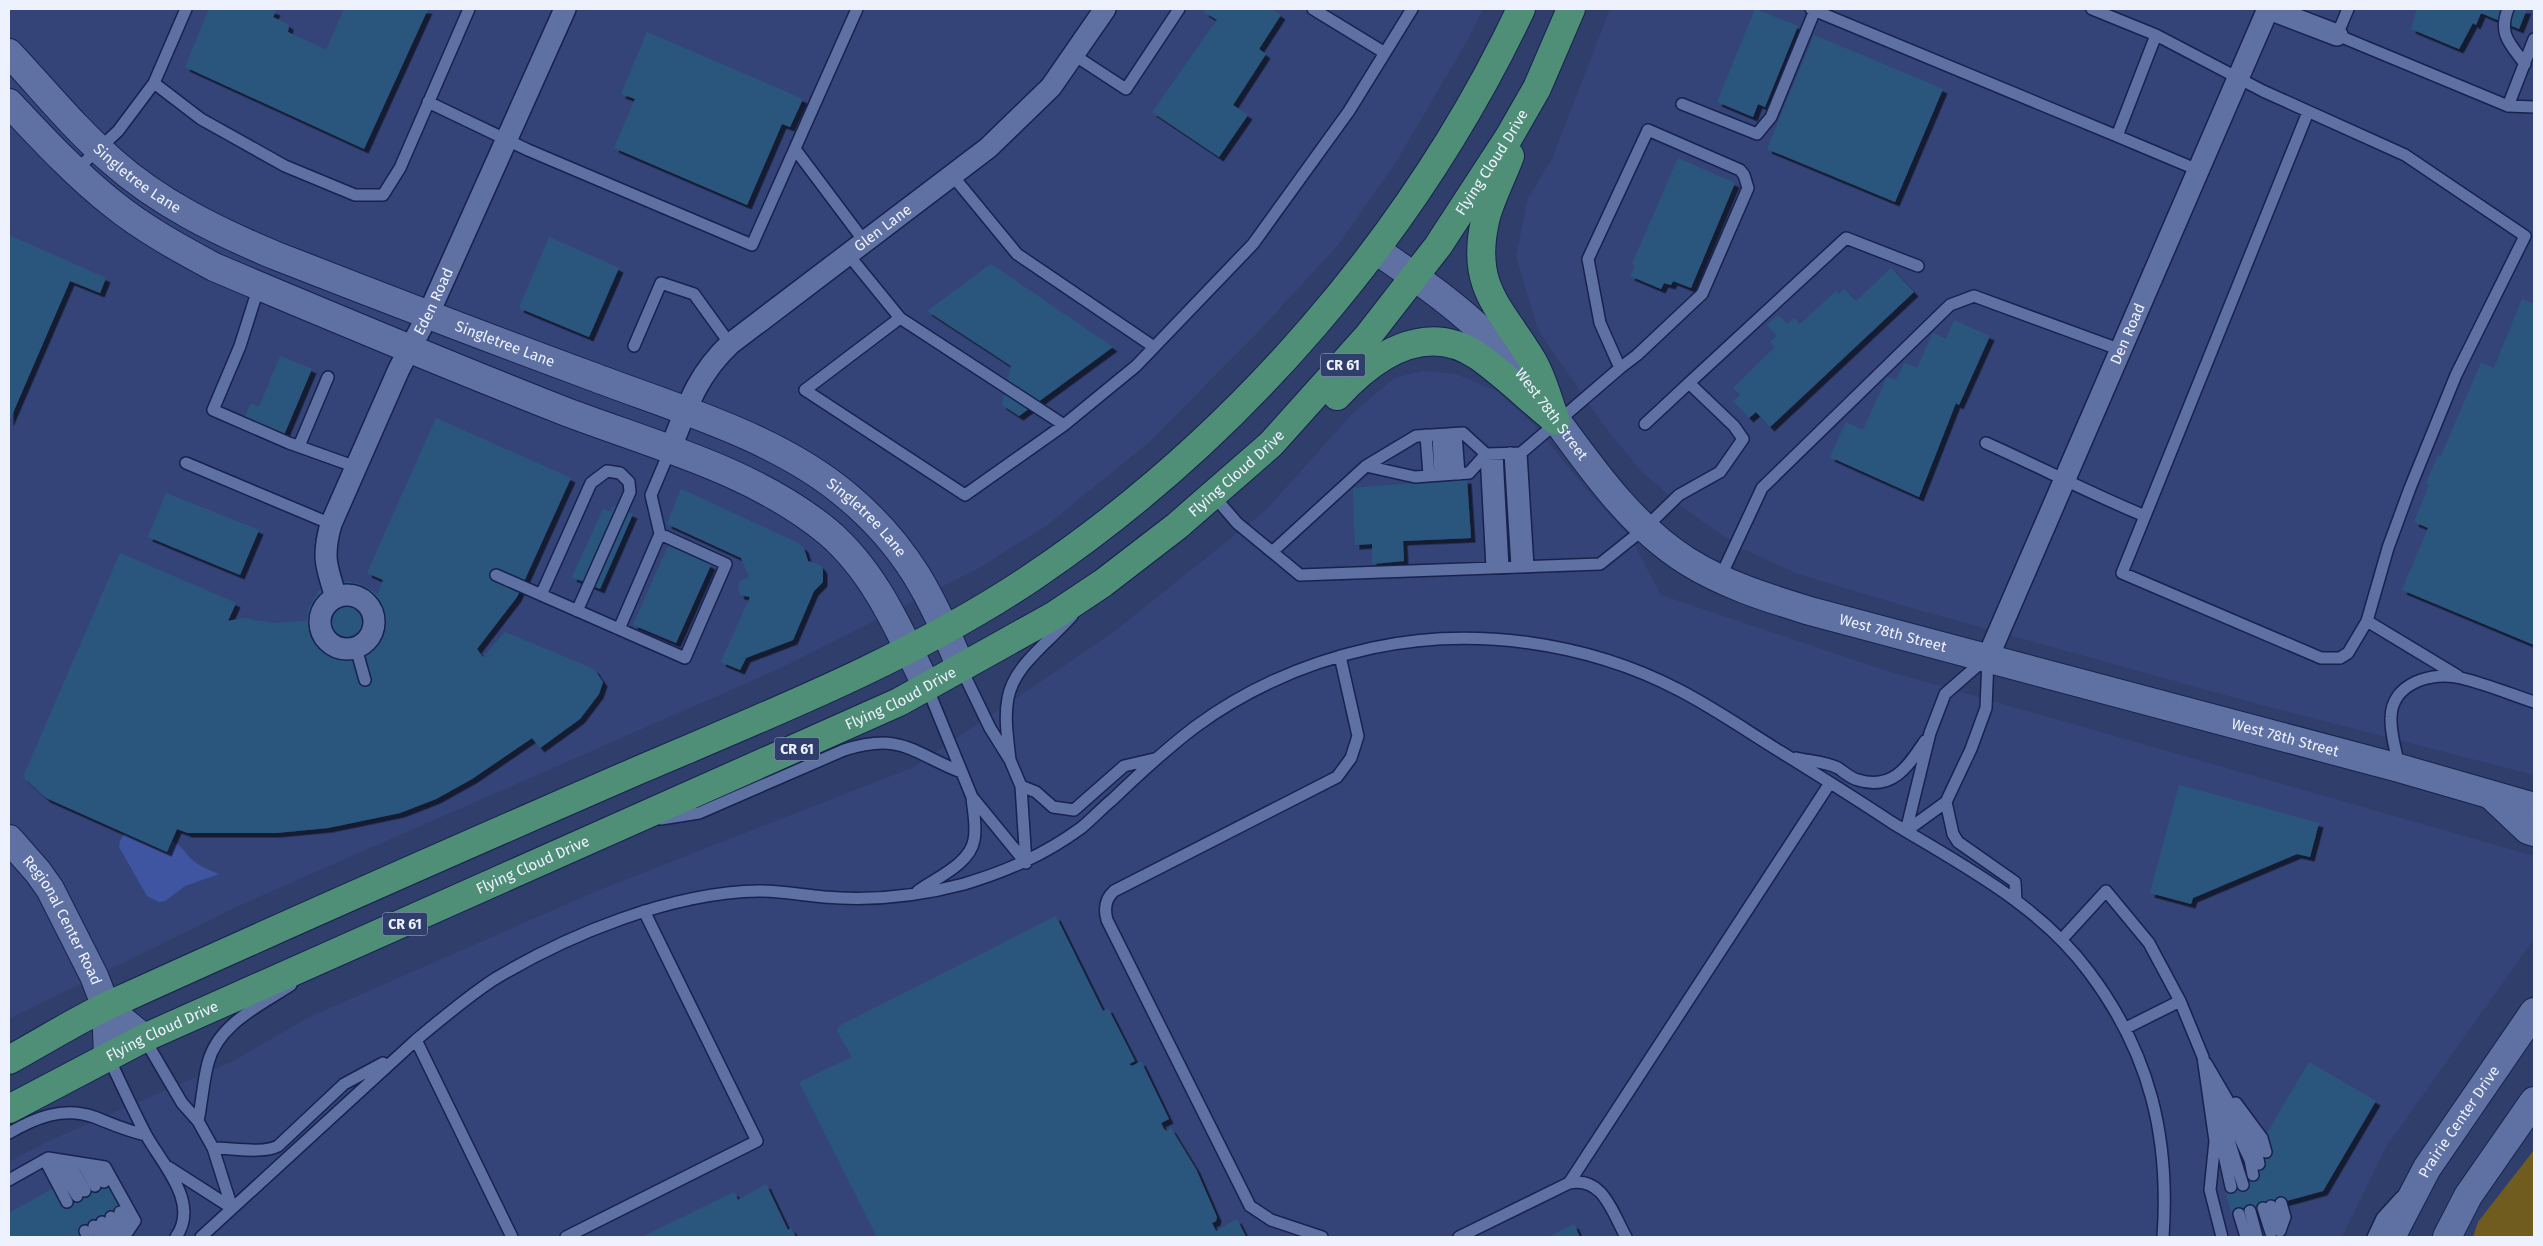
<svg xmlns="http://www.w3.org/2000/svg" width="2543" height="1246" font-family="'Fira Sans',sans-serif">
  <defs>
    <filter id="shadow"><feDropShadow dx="4.5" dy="4.5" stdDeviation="0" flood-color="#0009"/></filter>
  </defs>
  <rect width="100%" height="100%" fill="#2f3e6b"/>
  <path fill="#344479" d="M9,9H1483L1467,41L1396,162L1338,245L1259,331L1148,443L1046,526L979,568L781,668L247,902L9,1019Z
    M1610,9H2534V775L2254,703L1908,607L1798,574L1743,549L1686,510L1641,471L1605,427L1538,330L1516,256L1528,198L1552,159Z
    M1422,371L1456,374L1497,391L1535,426L1582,484L1632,540L1661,595L1884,670L2534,856V939L2386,1147L2342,1237H9V1162L46,1142L235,1060L309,1017L599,890L914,767L1111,634L1265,511L1352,414L1394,378Z"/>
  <path fill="#715c1f" d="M2534,1150V1237H2473L2478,1222Z"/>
  <path fill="#3f55a2" d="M124,834L167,853L172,841C181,845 184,851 190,858C198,866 209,870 219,874L185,886L165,901L159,902L147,896L119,847L120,841Z"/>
  <path fill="#2c567e" filter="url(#shadow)" d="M209,9H270L276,11L273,17L289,25L288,32L326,50L344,9H428L364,149L185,67Z
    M1206,9H1272L1281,15L1259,49L1266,54L1233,105L1248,115L1219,157L1152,112L1217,20L1204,12Z
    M1755,9L1798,26L1765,107L1758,104L1753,117L1717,102Z
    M2417,9H2527L2519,29L2481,13L2476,25L2473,23L2459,49L2411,29Z
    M647,32L803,99L790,127L782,124L747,205L614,148L635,99L621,94Z
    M1814,35L1943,89L1895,202L1767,149Z
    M1678,158L1735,183L1691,288L1673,281L1671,285L1664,283L1661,289L1630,276L1635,266L1632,264Z
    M9,235L106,278L100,293L70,281L9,422Z
    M549,237L619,268L589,337L519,308Z
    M991,264L1113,347L1019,416L1002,405L1011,366L927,311Z
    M1891,268L1914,292L1770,427L1756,412L1749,418L1733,401L1740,395L1733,388L1775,347L1770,342L1777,336L1767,325L1778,315L1788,324L1794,318L1800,324L1836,291L1839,294L1844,289L1856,301Z
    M2522,299L2534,304V645L2402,590L2428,528L2414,522L2429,485L2426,483L2438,455L2441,456L2481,363L2494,368Z
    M1954,320L1990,336L1959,405L1956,403L1919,497L1830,457L1846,422L1863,430L1887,377L1896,380L1904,363L1917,368L1933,333L1946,339Z
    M280,356L312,369L284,435L244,418L251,403L259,407Z
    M436,418L571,478L517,597L477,649L483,657L505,632L594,669L603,682L599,694L580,719L540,748L532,738L472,779L436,799L400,813L328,828L276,833H188L177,829L167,852L46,798L23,777L120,553L236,603L228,621L242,618L273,623L307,621L309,607L319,591L347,581L363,585L378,594L383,580L367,573Z
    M1467,479L1471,538L1403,541L1404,561L1372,564V544L1355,545L1353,488Z
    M681,489L798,543L804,548L808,561L820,565L823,570V582L814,591L793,640L746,658L740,670L721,662L750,597L740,595L738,586L740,581L749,577L741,558L667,524Z
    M166,493L259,530L240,575L148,537Z
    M613,506L633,514L600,589L572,577L603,509L610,512Z
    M668,546L711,565L676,643L633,625Z
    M2179,785L2319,823L2310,857L2297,854L2193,898L2191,904L2150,893Z
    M1056,916L1103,1011L1108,1008L1135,1061L1129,1064L1132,1066L1141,1061L1169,1119L1161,1123L1164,1129L1167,1131L1171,1128L1196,1169L1217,1217L1216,1221L1212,1223L1216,1231L1237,1219L1246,1237H877L799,1082L852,1057L837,1031L839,1026Z
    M2309,1062L2376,1101L2323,1191L2232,1216L2225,1189L2249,1183L2271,1143L2267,1133Z
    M110,1178L127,1208L83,1237H9V1213L54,1188L63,1204Z
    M766,1184L788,1230L791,1228L796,1237H642L734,1192L738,1200Z
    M1574,1224L1580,1237H1548Z"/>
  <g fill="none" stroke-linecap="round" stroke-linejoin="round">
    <g stroke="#17234e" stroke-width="14">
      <path id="lane" d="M1313,9L1385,53
        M1811,9L2117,136L2156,35
        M2092,9L2156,35L2263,91L2405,155L2525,236L2456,375L2410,488L2388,548L2367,621L2348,653L2340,658H2321L2122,573L2308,112
        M2348,9L2337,35L2508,106L2534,107
        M2508,9C2498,34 2510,44 2525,64
        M1074,55L1126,89L1179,9
        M154,83L201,119L285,166L355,195H383L400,168L469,9
        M428,102L528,150L752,245L857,9
        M1682,104L1757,134L1771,117L1815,10
        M2508,106L2534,39
        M2117,136L2198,170
        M795,149L864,241
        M75,171L118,131L154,83L186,9
        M952,175L1017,254L1154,347
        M847,253L900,318L805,390L965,495L1064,425L1136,366L1253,244L1349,111L1412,9
        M259,286L240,346L213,410L289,443L356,467
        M900,318L1064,425
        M634,346L661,283L694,294L730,344
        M1645,424L1689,383
        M1447,434L1449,474
        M1456,434L1459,474
        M1426,435L1429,475
        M1438,435L1440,475
        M1986,443C2040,467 2091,494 2145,516
        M299,446L328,377
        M1510,453L1517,567
        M1521,453L1528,567
        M1486,454L1492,568
        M1497,454L1503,568
        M186,463L331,524
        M1366,466L1415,477L1469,473L1486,454
        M1213,495L1237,523L1300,575L1600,564L1645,528L1679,495L1720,472L1743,439L1734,426L1689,383L1846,238L1918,266
        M1272,552L1366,466L1416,436L1463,433L1486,454L1521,453L1620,368L1600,323L1588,259L1648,130L1740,170L1744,175L1748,188L1702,294L1637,355L1620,368
        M496,575L685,658L726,564L660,534
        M1720,578L1762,488L1950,305L1974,296L2121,350
        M541,595L591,483L607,471L620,473L629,482L630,492L577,611
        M2367,621L2458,676
        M619,629L660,534L651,495L670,450
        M356,648L365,680
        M961,668L990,728L1010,760L1021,786L1026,863
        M927,687L972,797L1026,863
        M1796,758C1809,761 1826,762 1838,768C1844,772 1850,778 1858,780C1893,791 1908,766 1925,741
        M1010,760C1008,740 1004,718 1008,698C1014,665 1051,640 1072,616
        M2399,766C2396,751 2390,733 2391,717C2392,683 2432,671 2461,678C2486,684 2510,694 2534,702
        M1021,786L1036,792L1053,807L1074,810L1124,766L1154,759
        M1946,802L1953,834L1958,842L2015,882L2016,901
        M661,819L699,813L844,750C901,732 911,752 961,772
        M1906,831L1946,802L1971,749L1986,708L1988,659
        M1906,831L1930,733L1945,694L1985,659
        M918,891C936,878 970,864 974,840C977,826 973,811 972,797
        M2062,939L2106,891L2149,943L2180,1001L2203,1057L2215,1141L2210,1190L2222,1237
        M2126,1028L2180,1001
        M144,1038L182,1103L198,1121L213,1148L232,1208
        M416,1040L512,1237
        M108,1056C120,1082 132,1108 145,1133C160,1162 201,1202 176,1237
        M2206,1063L2256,1149L2259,1164
        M2213,1090L2243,1185
        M2223,1102L2250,1160L2253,1175
        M2236,1103L2262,1138L2266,1152
        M198,1121C202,1102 203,1082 208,1063C218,1024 259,1006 291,985
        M2219,1132L2231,1187
        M9,1133C35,1118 63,1106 94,1117C112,1124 127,1131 146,1135
        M213,1148C232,1148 263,1154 278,1146L344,1084L383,1063
        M45,1160L67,1202
        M55,1160L77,1196
        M69,1162L85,1191
        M83,1164L95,1186
        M93,1165L104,1182
        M168,1167L232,1208
        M9,1180L48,1158L105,1167L135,1221L124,1237
        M1569,1183L1830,783
        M2271,1206L2280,1231
        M2263,1208L2271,1233
        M2250,1211L2257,1237
        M120,1212L129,1230
        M2239,1214L2246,1237
        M111,1217L123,1237
        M102,1222L111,1237
        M94,1226L101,1237
        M85,1231L88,1237
        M2280,1231L2285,1217L2281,1203
        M201,1237L416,1040C441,1019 466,998 493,980C567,935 672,892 759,891C780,891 802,895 824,897C870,901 919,896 964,884C1007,871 1044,855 1081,828C1092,819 1102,808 1113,799C1139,774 1166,749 1195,727C1248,688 1308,662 1372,648C1473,626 1587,642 1679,690C1714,708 1747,731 1781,752C1818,775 1855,798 1891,822C1961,865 2039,904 2089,972C2150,1053 2170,1137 2163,1237
        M566,1237L757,1141L644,911
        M1322,1237L1271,1220L1250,1206L1107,920C1104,909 1105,899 1114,891L1337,777L1351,758L1358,736L1340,656
        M1459,1237L1569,1183C1603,1176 1612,1212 1626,1237
        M2373,1237L2382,1218L2401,1197"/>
    </g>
    <g stroke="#17234e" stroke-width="24">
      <g id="street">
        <path d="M2269,9L2337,35"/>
        <path id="s1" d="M670,450C687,408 696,376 730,344L988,148L1051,87L1105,9"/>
        <circle cx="347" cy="622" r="27"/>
        <path id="s2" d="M336,597C326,566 322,556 331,524L399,369L428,315L565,9"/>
        <path id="s3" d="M1988,657L2268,9"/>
      </g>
    </g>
    <g stroke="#17234e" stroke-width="30">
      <g id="secondary">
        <path id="s4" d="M9,53C43,89 75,129 112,161C159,203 217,231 274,255C379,296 485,337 591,376C675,408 778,437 847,496C907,546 933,598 961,668"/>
        <path d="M9,103C42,138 75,174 113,204C144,229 179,248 214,267C330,316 447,365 564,411C653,445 753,470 828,532C876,573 900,632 927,687"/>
        <path id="s5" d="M1376,250C1418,279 1461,308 1497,346C1561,414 1606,510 1687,561C1725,585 1768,598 1810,611L2399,768L2534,807"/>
        <path d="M2493,797L2528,830L2534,832"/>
        <path id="s6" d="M9,839L38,872L50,889L94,976L106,1007L108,1056"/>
        <path d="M106,1007L144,1038"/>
        <path id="s7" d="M2391,1237L2427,1168L2534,1012"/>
        <path d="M2447,1237L2468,1196L2534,1101"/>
      </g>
    </g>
    <g stroke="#17234e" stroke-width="30">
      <g id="primary">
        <path d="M1510,156C1503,175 1489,202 1485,221C1470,288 1501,308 1532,360C1543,378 1548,401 1556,421"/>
        <path d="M1337,396C1373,357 1425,320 1478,356C1505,375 1529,399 1555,420"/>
        <path d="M9,1060C42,1042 75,1021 109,1005C285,925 462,847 639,770C772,713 910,659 1031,578C1239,438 1414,235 1521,9"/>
        <path id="s8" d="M9,1109L144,1038L899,702L1055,615L1103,583L1177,526L1271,444L1368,336L1438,246L1509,137L1537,88L1571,9"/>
      </g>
    </g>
    <use href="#lane" stroke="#5f70a2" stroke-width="11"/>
    <use href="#street" stroke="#5f70a2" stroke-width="21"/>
    <use href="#secondary" stroke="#5f70a2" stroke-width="28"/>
    <use href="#primary" stroke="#4f8e77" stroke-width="28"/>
  </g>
  <g text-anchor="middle" stroke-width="4" stroke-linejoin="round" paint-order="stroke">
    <g fill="#2f3e6b" stroke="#b5bcd2" stroke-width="1">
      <rect x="1320.5" y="353.5" width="45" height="23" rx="4"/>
      <rect x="774.5" y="737.5" width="45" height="23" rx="4"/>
      <rect x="382.5" y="912.5" width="45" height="23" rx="4"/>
    </g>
    <g font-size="14" font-weight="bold" fill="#eef2fe">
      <text x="1343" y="370">CR 61</text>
      <text x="797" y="754">CR 61</text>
      <text x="405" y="929">CR 61</text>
    </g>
    <g font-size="15" fill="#eef2fe" stroke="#2f3e6b">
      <text dy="5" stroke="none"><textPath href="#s8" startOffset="1792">Flying Cloud Drive</textPath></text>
      <text dy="5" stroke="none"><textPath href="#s4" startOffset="180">Singletree Lane</textPath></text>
      <text dy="5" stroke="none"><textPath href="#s1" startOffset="315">Glen Lane</textPath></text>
      <text dy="5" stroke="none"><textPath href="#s2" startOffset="320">Eden Road</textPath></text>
      <text dy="5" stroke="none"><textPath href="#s3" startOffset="352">Den Road</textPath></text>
      <text dy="5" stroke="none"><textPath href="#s4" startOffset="585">Singletree Lane</textPath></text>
      <text dy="5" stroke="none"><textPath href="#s5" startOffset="242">West 78th Street</textPath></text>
      <text dy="5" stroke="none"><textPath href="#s8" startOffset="1388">Flying Cloud Drive</textPath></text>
      <text dy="5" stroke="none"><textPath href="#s4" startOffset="990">Singletree Lane</textPath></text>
      <text dy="5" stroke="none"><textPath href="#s5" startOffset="662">West 78th Street</textPath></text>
      <text dy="5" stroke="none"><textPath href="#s8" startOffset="982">Flying Cloud Drive</textPath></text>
      <text dy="5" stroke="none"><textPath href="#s5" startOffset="1068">West 78th Street</textPath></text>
      <text dy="5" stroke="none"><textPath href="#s8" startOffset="578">Flying Cloud Drive</textPath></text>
      <text dy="5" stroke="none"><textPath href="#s6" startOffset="98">Regional Center Road</textPath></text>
      <text dy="5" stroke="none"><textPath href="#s8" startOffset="172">Flying Cloud Drive</textPath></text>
      <text dy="5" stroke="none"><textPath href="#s7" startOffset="134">Prairie Center Drive</textPath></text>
    </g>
  </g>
  <rect width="2543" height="1246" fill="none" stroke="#eef2fe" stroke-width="20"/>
</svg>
